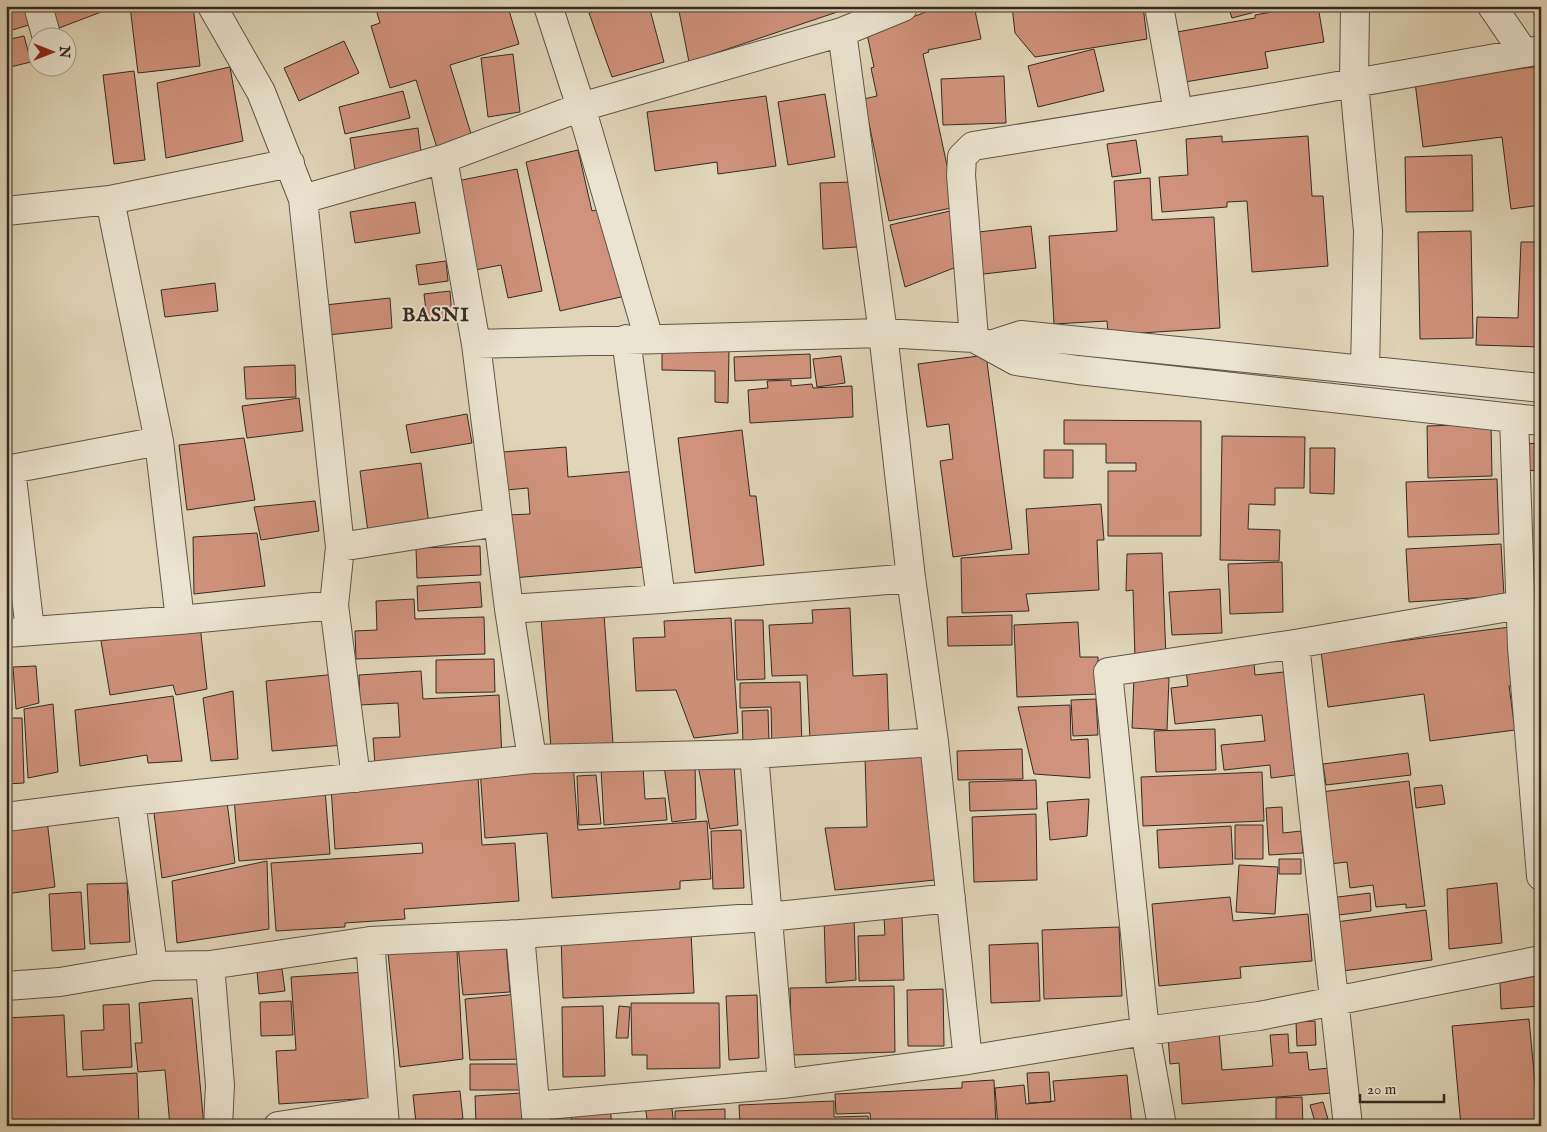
<svg xmlns="http://www.w3.org/2000/svg" width="1547" height="1132" font-family="'IM FELL English',serif">
  <rect width="100%" height="100%" fill="#e0d5b7"/>
  <filter id="stains"><feTurbulence type="fractalNoise" baseFrequency=".004" numOctaves="4"/><feColorMatrix values="0 0 0 0 .2 0 0 0 0 .09 0 0 0 0 .02 0 0 0 .5 -.17"/></filter>
  <radialGradient id="worn" r=".72"><stop offset=".6" stop-color="#630" stop-opacity="0"/><stop offset="1" stop-color="#630" stop-opacity=".3"/></radialGradient>
  <path fill="#d0927c" stroke="#342a21" d="M6,6H29L35,23L6,32Z
    M52,6H117L59,28Z
    M130,6H193L200,66L138,73Z
    M375,6H493L495,11L508,7L519,44L450,65L472,137L437,148L416,80L390,88L371,26L380,23Z
    M615,6H649L664,62L612,77L589,13Z
    M678,6H855L689,62Z
    M928,6H974L981,39L928,50L929,52L923,54L956,207L889,221L864,99L877,96L871,68L874,67L867,34L926,12Z
    M1012,6H1143L1147,39L1035,57L1015,33Z
    M1228,6H1258L1259,11L1232,18Z
    M1305,6H1318L1324,42L1265,52L1268,68L1185,82L1177,32L1255,18V15Z
    M24,36L31,62L6,68V40Z
    M344,41L359,73L299,101L284,68Z
    M1094,49L1104,91L1038,107L1028,66Z
    M513,54L520,112L488,117L481,58Z
    M1541,66V205L1511,209L1502,137L1423,147L1415,82Z
    M230,67L243,141L166,158L157,83Z
    M134,71L145,160L114,164L103,75Z
    M1004,76L1006,123L943,125L941,79Z
    M403,91L410,118L345,134L339,107Z
    M825,94L835,157L788,165L778,102Z
    M766,96L776,166L718,174L717,162L655,171L647,112Z
    M418,128L422,160L355,170L350,138Z
    M1222,136V142L1308,136L1312,196H1323L1328,266L1252,272L1247,201L1227,202V207L1162,212L1159,177L1188,175L1186,139Z
    M1136,140L1141,173L1112,177L1107,144Z
    M578,150L592,211L604,208L634,294L560,311L526,162Z
    M1472,155L1473,211L1406,212L1405,157Z
    M517,169L542,291L508,298L501,265L475,270L457,181Z
    M1150,178L1152,220L1214,217L1220,328L1108,335L1107,321L1054,324L1049,236L1117,231L1114,181Z
    M854,182L857,247L823,249L820,183Z
    M415,202L420,233L355,243L350,212Z
    M954,210L964,264L905,287L890,225Z
    M1031,226L1036,268L975,275L970,233Z
    M1471,231L1473,338L1420,339L1418,232Z
    M1521,242H1541V347L1476,345L1477,317L1518,318Z
    M446,261L448,281L419,285L416,265Z
    M215,283L218,311L165,317L161,290Z
    M450,291L452,316L427,319L424,294Z
    M390,298L392,328L328,335L325,305Z
    M662,348L729,350L728,403L715,402V371L662,370Z
    M810,354L811,378L735,381L734,357Z
    M986,355L1012,549L953,557L940,461L953,459L949,424L927,427L918,364Z
    M841,356L845,383L817,387L813,359Z
    M295,365L296,397L246,399L244,367Z
    M791,380V386L812,384L813,388L852,386L853,417L750,423L748,390L768,388L767,381Z
    M299,398L303,431L247,438L242,406Z
    M467,414L472,443L411,453L406,425Z
    M1064,420L1201,421V536H1108V471H1136V463H1106V444H1064Z
    M1491,424L1492,476L1428,478L1427,426Z
    M742,430L750,496H756L764,565L695,573L678,438Z
    M1222,436L1305,437L1304,488H1275V505L1249,504L1248,529L1280,530L1279,561L1220,560Z
    M244,438L255,500L187,510L179,445Z
    M1523,443L1541,444V471L1522,470Z
    M566,447L568,477L637,471L644,567L512,578L507,515L530,514L528,488L506,490L503,452Z
    M1310,448H1335L1334,494L1310,493Z
    M1044,450H1073V478H1044Z
    M421,463L429,524L368,532L360,471Z
    M1497,479L1499,534L1408,537L1406,482Z
    M6,483L25,608L6,610Z
    M315,501L319,531L261,540L254,507Z
    M1101,504L1104,540H1097L1099,590L1026,594L1029,611L962,613L961,558L1029,554L1026,509Z
    M257,533L265,586L194,594L193,537Z
    M1501,544L1504,596L1409,602L1406,549Z
    M480,546L481,575L417,578L416,548Z
    M1162,553L1166,659H1135L1133,590L1126,591L1127,554Z
    M1282,562L1283,612L1230,614L1228,564Z
    M480,582L482,607L418,611L417,586Z
    M1220,589L1222,633L1172,635L1169,592Z
    M414,599L415,619L484,617L485,654L356,659L355,631L377,630L376,601Z
    M850,608L853,676L887,674L889,736L810,740L807,675L772,676L769,625L813,623L812,610Z
    M604,614L613,744L551,748L541,618Z
    M1012,615V645L948,646L947,617Z
    M731,618L738,733L694,738L676,690L636,691L633,638L665,637L664,621Z
    M735,620H763L765,679L737,680Z
    M1078,622L1080,657H1098L1099,694L1017,697L1014,625Z
    M200,625L207,689L176,695L173,685L110,695L101,641Z
    M1510,627L1517,685L1509,686L1515,730L1430,741L1424,694L1328,707L1321,651Z
    M6,653H9L12,711L6,712Z
    M494,659L495,692L436,693V660Z
    M1254,663L1255,675L1284,672L1295,775L1271,778L1270,765L1224,770L1221,745L1265,741L1262,715L1175,724L1171,688L1188,686L1186,670Z
    M36,666L39,703L16,709L13,667Z
    M421,671L423,699L499,695L502,757L375,764L373,738L400,737L398,703L360,705L359,675Z
    M337,674L344,745L272,751L266,681Z
    M1134,676L1169,678L1167,730L1132,728Z
    M800,682L802,747L772,748L771,707L740,708V683Z
    M233,691L238,759L211,761L203,698Z
    M173,696L182,761L148,763L147,755L80,766L75,710Z
    M1096,699L1098,735L1073,736L1071,700Z
    M53,704L58,772L28,778L24,709Z
    M1070,705L1071,740L1088,739L1090,778L1034,774L1018,707Z
    M768,710L769,742L743,743L742,711Z
    M6,718H22L24,783L6,784Z
    M1215,729L1216,770L1156,772L1154,731Z
    M1022,749L1023,779L958,780L957,751Z
    M1408,753L1411,775L1326,785L1323,764Z
    M922,755L935,880L835,890L825,828L867,827L865,757Z
    M573,763L578,830L707,821L711,879L680,881V889L552,898L547,833L485,838L480,769Z
    M695,763L696,819L672,822L664,766Z
    M734,764L738,825L710,829L698,765Z
    M643,766L645,799L665,798L667,820L604,825L601,768Z
    M1262,772L1264,821L1143,826L1141,777Z
    M596,775L601,824L579,825L577,776Z
    M478,777L482,845L515,843L519,901L404,909L405,919L345,923V927L276,931L271,863L423,853L422,843L335,849L331,787Z
    M1036,780L1037,809L970,811L969,782Z
    M1409,781L1425,906L1406,908V904L1376,907L1373,885L1350,888L1347,862L1330,864L1321,792Z
    M1442,785L1445,804L1416,808L1414,788Z
    M325,790L330,854L239,861L234,798Z
    M1089,799L1087,836L1050,840L1047,802Z
    M227,802L235,863L162,878L154,813Z
    M1282,807L1283,833L1301,831L1303,853L1269,855L1266,808Z
    M1036,814L1037,880L974,882L972,817Z
    M47,820L55,887L6,894V825Z
    M1235,825H1263V859H1235Z
    M1231,826L1233,864L1159,868L1157,830Z
    M741,830L744,888L713,889L711,831Z
    M1279,859H1301V874H1279Z
    M267,861L269,929L177,943L172,881Z
    M1239,865L1278,867L1275,914L1236,912Z
    M127,883L130,942L90,944L87,884Z
    M1497,883L1502,943L1449,949L1447,889Z
    M81,892L85,949L52,951L49,894Z
    M1370,893L1371,911L1331,916L1330,898Z
    M1230,897L1233,921L1308,914L1312,961L1240,967L1241,978L1159,986L1152,904Z
    M1426,910L1432,960L1342,971L1336,922Z
    M824,917H854L856,980L826,983Z
    M884,917H902L904,980L859,981L858,936L885,935Z
    M1119,927L1122,996L1044,999L1042,930Z
    M691,932L694,993L563,998L561,936Z
    M1038,943L1040,1001L991,1003L989,945Z
    M506,945L510,992L463,995L458,946Z
    M457,951L463,1059L400,1067L388,953Z
    M282,969L285,991L259,994L257,971Z
    M366,972L374,1098L279,1104L276,1051L296,1050L291,977Z
    M1541,975V1006L1501,1009L1500,983Z
    M894,986L895,1052L792,1055L790,988Z
    M943,989L944,1046H908L907,990Z
    M519,994L527,1059L470,1060L465,999Z
    M757,995L759,1058L729,1060L726,996Z
    M192,998L204,1126H170L165,1070L138,1072L135,1043H142L139,1003Z
    M291,1001L293,1035L261,1036L260,1002Z
    M631,1003H719L720,1068L647,1069V1055H632Z
    M129,1004L132,1067L83,1070L81,1031L104,1030L103,1005Z
    M603,1006L605,1076L563,1077L562,1007Z
    M619,1006L630,1007L628,1038H616Z
    M64,1015L67,1077L137,1073L139,1126H6V1018Z
    M1529,1019L1539,1126H1461L1452,1026Z
    M1315,1021L1316,1045L1297,1046L1296,1022Z
    M1219,1032L1222,1070L1273,1066L1270,1035L1288,1034L1289,1053L1307,1052L1309,1070L1330,1068L1332,1093L1182,1104L1179,1063L1170,1064L1168,1035Z
    M470,1064H522V1090H470Z
    M1049,1072L1051,1102L1029,1103L1027,1073Z
    M1127,1075L1132,1126H998L995,1088L1024,1085L1026,1104L1055,1101L1053,1081Z
    M994,1080L996,1126H871L870,1113L836,1114L835,1094L962,1088V1082Z
    M460,1091L463,1119L416,1123L413,1095Z
    M522,1093L523,1121L476,1123L475,1096Z
    M1302,1097L1303,1126H1276V1098Z
    M671,1101L674,1126H648L645,1105Z
    M834,1101V1117L868,1116L869,1126H710L740,1125L739,1105Z
    M1323,1102L1328,1119L1315,1122L1310,1105Z
    M610,1107L612,1126H572L571,1110Z
    M725,1109V1123L675,1125V1111Z
    M467,1124V1126H405Z"/>
  <g fill="none" stroke-linecap="round" stroke-linejoin="round">
    <g stroke="#5f5546" stroke-width="30">
      <path id="minor" d="M38,6L47,38
        M212,6L261,92L303,199L340,547L334,605L356,778
        M548,6L581,107L649,339
        M1159,6L1178,112
        M1355,6L1354,83L1368,231L1365,370
        M1492,6L1524,53
        M443,159L476,344L883,333L842,32
        M303,199L443,159L581,107L842,32L903,7
        M110,200L290,163
        M6,211L110,200L159,441L180,620L334,605
        M974,338L961,175L962,157L973,146L1258,100L1541,50
        M626,339L661,599L911,578
        M476,344L509,609
        M990,345L1021,335L1541,388
        M1514,418L1522,647L1541,876
        M11,469L30,630
        M6,470L159,441
        M340,547L498,522
        M6,633L180,620
        M1295,644L1348,1126
        M934,742L968,1060L1145,1031L1259,1016L1541,960
        M754,754L782,1084
        M532,759L509,609L661,599
        M131,801L153,966
        M6,817L131,801L532,759L754,754L934,742L911,578L883,333L974,338L1016,361L1078,370L1541,421
        M520,934L537,1126
        M370,941L385,1126
        M210,965L220,1085L218,1126
        M6,986L60,982L153,966L210,965L370,941L520,934L768,917L951,898
        M535,1106L782,1084L968,1060
        M278,1126L383,1110
        M1162,1126L1145,1031L1108,672L1295,644L1520,605"/>
    </g>
    <use href="#minor" stroke="#ebe4d0" stroke-width="28"/>
  </g>
  <g text-anchor="middle" stroke-width="4" stroke-linejoin="round" paint-order="stroke">
    <g font-size="20" font-weight="bold" letter-spacing="1" fill="#342a21" stroke="#ebe4d0">
      <text x="436" y="321">BASNI</text>
    </g>
  </g>
  <rect width="1547" height="1132" fill="none" stroke="#e0d5b7" stroke-width="25"/>
  <rect x="8" y="8" width="1532" height="1117" fill="none" stroke="#342a21" stroke-width="2.5"/>
  <rect x="12" y="12" width="1522" height="1107" fill="none" stroke="#342a21"/>
  <g transform="translate(52 52) rotate(90)"><circle r="24" fill="#ebe4d0" stroke="#a29a8a"/>
  <path d="M0-4L9 19L0 12L-9 19Z" fill="#8f2418"/>
  <text y="-8" font-size="14" font-weight="bold" text-anchor="middle" fill="#342a21">N</text>
  </g>
  <path d="M1360 1094v8h84v-8" fill="none" stroke="#342a21" stroke-width="2.5"/>
  <text x="1367" y="1094" font-size="15" fill="#342a21" stroke="#ebe4d0" stroke-width="4" paint-order="stroke">20 m</text>
  <rect width="100%" height="100%" filter="url(#stains)"/>
  <rect width="100%" height="100%" fill="url(#worn)"/>
</svg>
